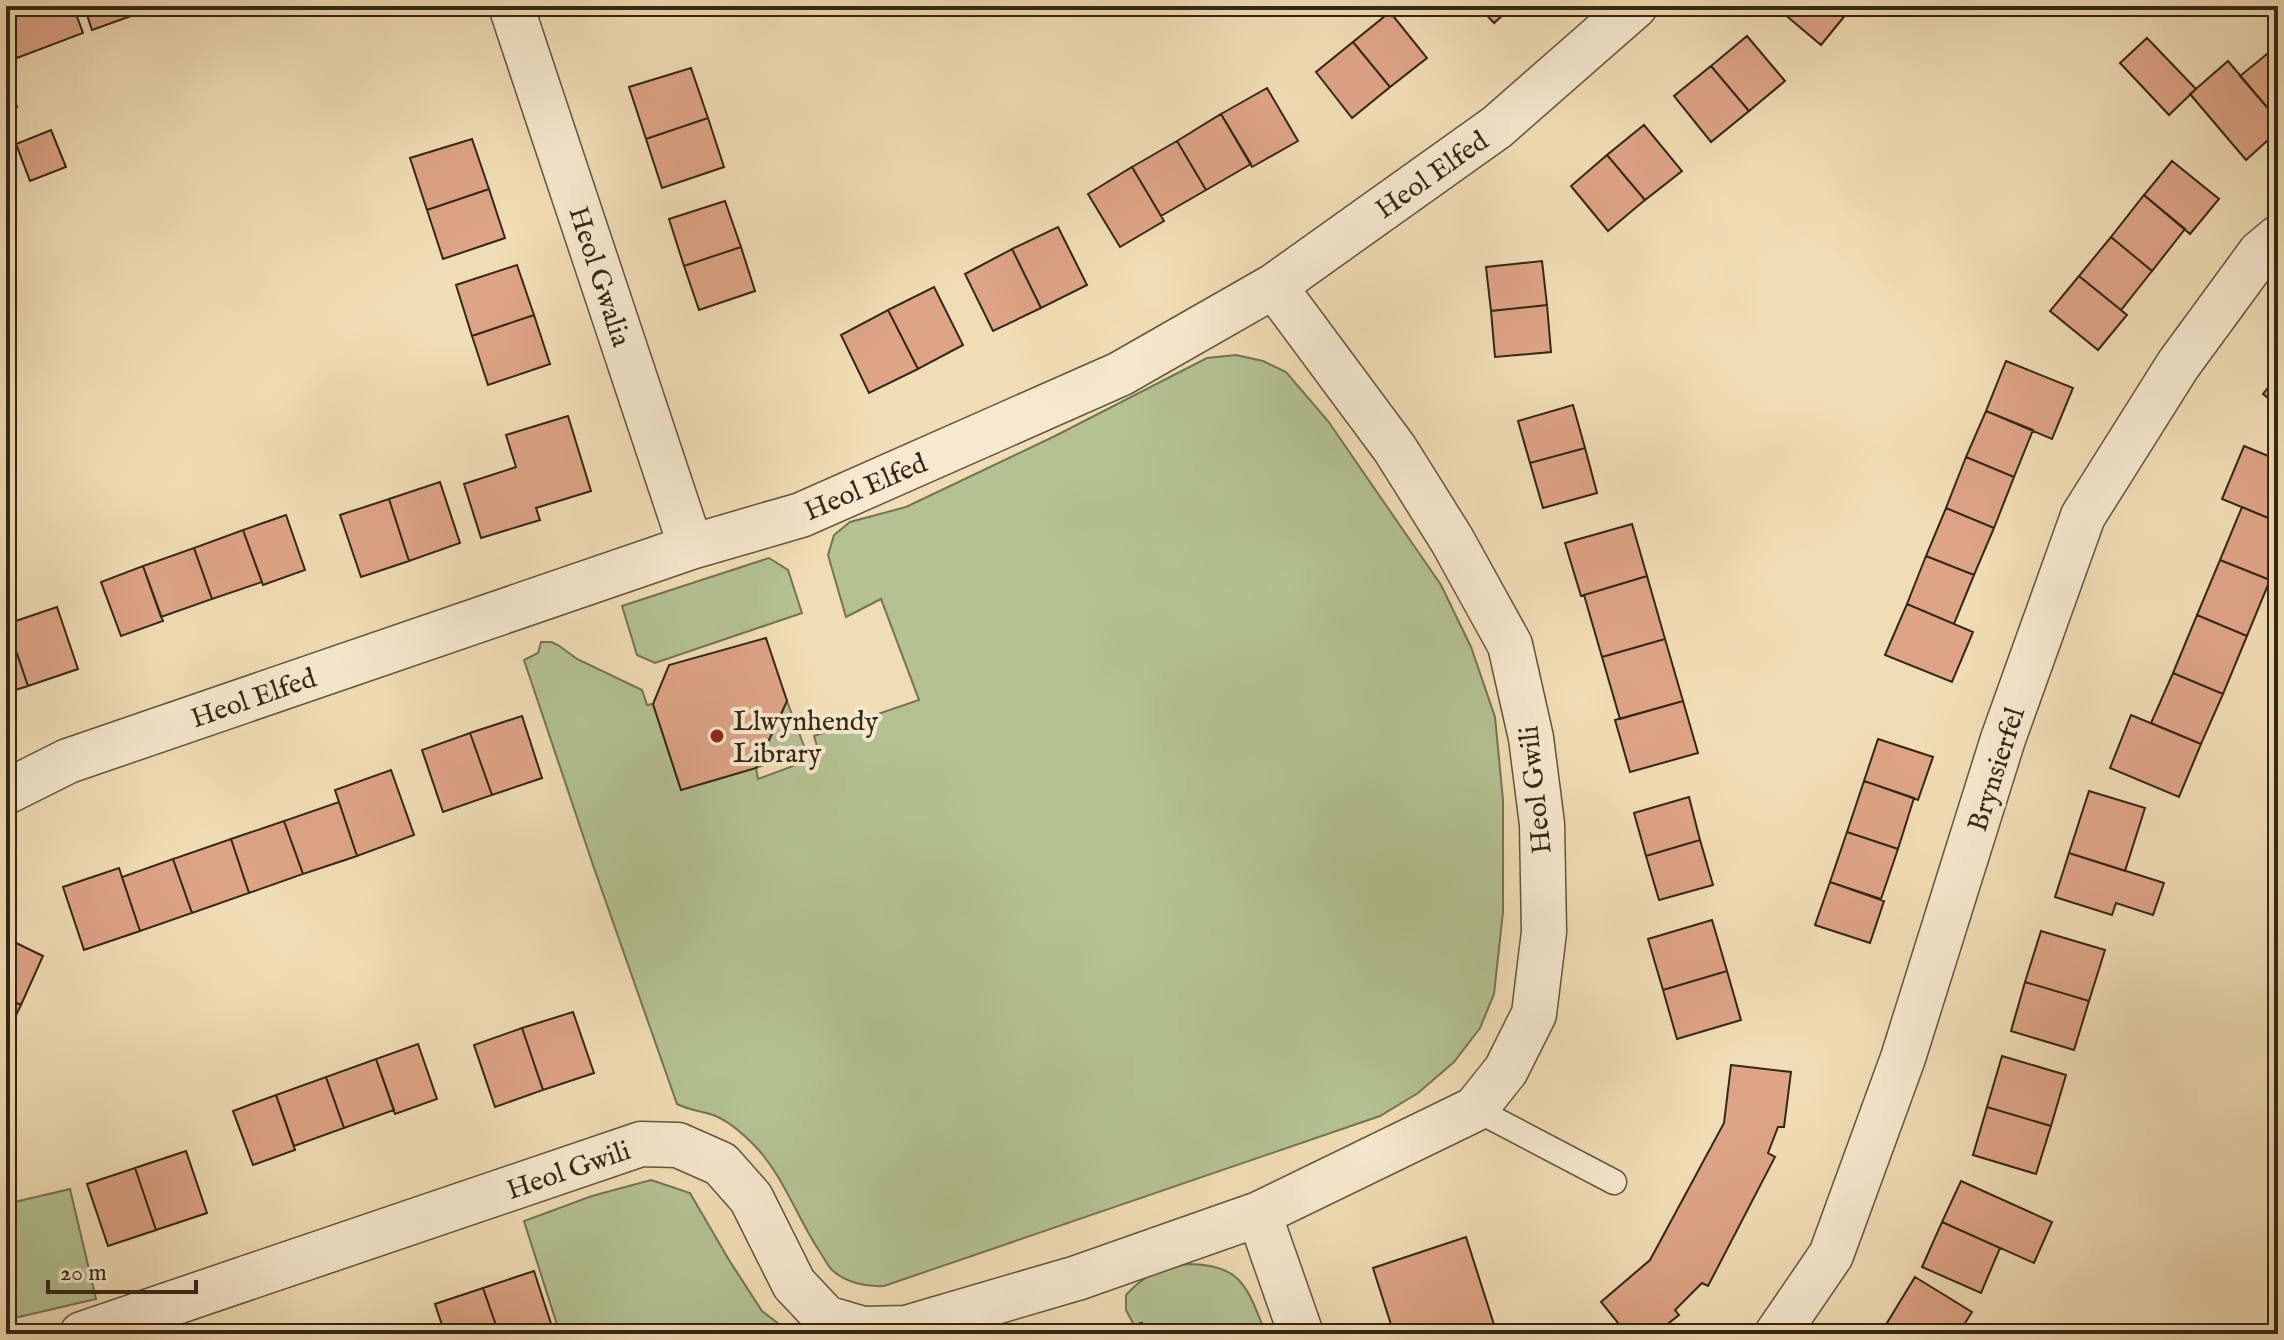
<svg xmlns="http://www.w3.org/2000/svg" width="2284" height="1340" font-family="'IM FELL English',serif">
  <rect width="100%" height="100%" fill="#f1ddb5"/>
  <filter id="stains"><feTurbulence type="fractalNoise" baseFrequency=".0025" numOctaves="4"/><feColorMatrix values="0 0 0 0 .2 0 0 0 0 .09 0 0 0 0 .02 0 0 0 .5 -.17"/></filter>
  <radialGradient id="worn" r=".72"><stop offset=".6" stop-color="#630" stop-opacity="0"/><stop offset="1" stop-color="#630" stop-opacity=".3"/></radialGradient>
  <path fill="#b4c292" stroke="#747454" stroke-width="2" d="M1236,355L1263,361L1286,372L1328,421L1441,585L1471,647L1495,717L1503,800V912L1494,994L1480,1028L1454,1062L1418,1093L1380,1116L884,1286C867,1287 846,1283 832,1270C827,1265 823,1256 818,1249C796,1215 782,1173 753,1144C742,1133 727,1120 713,1115C700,1111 689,1110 677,1104L594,868L524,660L538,653L541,642H551L558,645L577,659L642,690L647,705L653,704L681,790L756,768L787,701L805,749L756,768L758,779L820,756L814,736L919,700L881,599L846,617L828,555L834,535L850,522L906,507L1055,436L1207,358Z
    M769,558L788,570L802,613L655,663L637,655L622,606Z
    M651,1180L690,1193L729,1260L762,1311L792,1334H560L524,1221L592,1196Z
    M70,1189L96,1299L6,1320V1204Z
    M1187,1264C1243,1264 1247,1288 1266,1334H1145L1142,1323L1134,1325L1126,1310V1295L1135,1286L1153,1272Z"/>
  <path fill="#dea486" stroke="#332715" stroke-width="2" d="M19,6H73L83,33L17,58L6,28V11Z
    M84,6H159L92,30Z
    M1478,6H1513L1494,23Z
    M1777,6H1850L1852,7L1821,45L1776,7Z
    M1390,12L1427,58L1390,87L1353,42Z
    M6,28L17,58L6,62Z
    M1747,36L1785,81L1749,111L1711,66Z
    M2147,38L2196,89L2169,115L2120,63Z
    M1353,42L1390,87L1352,118L1316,72Z
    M2278,45V120L2240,76Z
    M2228,61L2278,120V131L2246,160L2190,94Z
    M1711,66L1749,111L1711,142L1674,96Z
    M691,68L708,118L646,139L629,87Z
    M6,78L17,107L6,111Z
    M1267,88L1298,141L1252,167L1221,114Z
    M1221,114L1251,164L1206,190L1177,141Z
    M708,118L724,167L662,188L646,139Z
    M1644,125L1682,171L1645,200L1607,155Z
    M51,130L66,167L30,181L16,144Z
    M472,139L489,189L427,210L410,158Z
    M1177,141L1206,190L1161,216L1132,167Z
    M1607,155L1645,200L1608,231L1571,186Z
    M2172,161L2219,199L2190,234L2144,195Z
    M1132,167L1164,221L1120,247L1088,194Z
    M489,189L505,238L443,259L427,210Z
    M2144,195L2185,229L2152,271L2111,237Z
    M725,201L741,247L684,266L669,219Z
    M1058,227L1087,285L1041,308L1012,249Z
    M2111,237L2152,271L2121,310L2079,276Z
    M741,247L755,291L699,310L684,266Z
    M1012,249L1041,308L993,331L965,274Z
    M1542,261L1547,305L1491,311L1486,267Z
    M517,265L534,315L472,336L456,285Z
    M2079,276L2127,315L2098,350L2050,311Z
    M934,287L963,345L918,369L888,310Z
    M1547,305L1551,352L1495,357L1491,311Z
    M888,310L918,369L869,393L841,335Z
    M534,315L550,364L488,385L472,336Z
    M2006,361L2073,388L2052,439L1986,411Z
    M2278,375V406L2263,394Z
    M1573,405L1585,448L1530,463L1518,421Z
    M1986,411L2033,430L2014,477L1966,457Z
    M568,416L591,491L536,508L540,520L481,538L464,484L516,467L506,435Z
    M2244,446L2278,460V522L2222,499Z
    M1585,448L1597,493L1543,508L1530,463Z
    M1966,457L2014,477L1994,528L1946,508Z
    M440,482L460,543L409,561L389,499Z
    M389,499L409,561L361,577L340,515Z
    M2242,507L2278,522V561L2270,580L2220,560Z
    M1946,508L1994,528L1974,575L1926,556Z
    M286,515L305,570L263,585L243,530Z
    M1632,524L1647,576L1581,596L1565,543Z
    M243,530L262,582L212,599L194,548Z
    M194,548L212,599L161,617L143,566Z
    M1926,556L1974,575L1954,624L1907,604Z
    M2220,560L2270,580L2247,636L2197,615Z
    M143,566L163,621L121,636L101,582Z
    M1647,576L1665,639L1602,657L1584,595Z
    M1907,604L1973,632L1952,682L1885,655Z
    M57,607L78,669L28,686L7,624Z
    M2197,615L2247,636L2223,694L2173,673Z
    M7,624L28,686L6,693V625Z
    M766,638L787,701L756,768L681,790L653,704L669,665Z
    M1665,639L1683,701L1620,719L1602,657Z
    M2173,673L2223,694L2201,744L2151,723Z
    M1683,701L1698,753L1630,772L1615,720Z
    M2131,715L2201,744L2179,797L2110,768Z
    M522,716L542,778L492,795L470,733Z
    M470,733L492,795L443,812L422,750Z
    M1878,739L1933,757L1918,800L1864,781Z
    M391,770L414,835L357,856L335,790Z
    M1864,781L1914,798L1898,849L1847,832Z
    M2089,791L2145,808L2125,871L2069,853Z
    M1689,797L1700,840L1646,856L1634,813Z
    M339,802L357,856L303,874L284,821Z
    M284,821L303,874L249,893L231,839Z
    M1847,832L1898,849L1881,899L1830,882Z
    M231,839L249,893L192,913L173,859Z
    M1700,840L1713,885L1659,900L1646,856Z
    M2069,853L2164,883L2153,915L2116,903L2112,915L2055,897Z
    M173,859L192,913L140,931L122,877Z
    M119,868L140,931L84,950L63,887Z
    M1830,882L1884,901L1870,943L1815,925Z
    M1712,920L1727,971L1663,990L1648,939Z
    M2041,931L2105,950L2089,1001L2025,982Z
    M6,938L43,956L21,1005L6,998Z
    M1727,971L1741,1020L1677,1039L1663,990Z
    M2025,982L2089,1001L2074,1050L2011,1031Z
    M6,998L21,1005L6,1036Z
    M573,1012L594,1073L543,1090L522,1028Z
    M522,1028L543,1090L495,1107L474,1045Z
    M418,1044L437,1099L395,1114L376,1059Z
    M2002,1056L2066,1075L2051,1126L1987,1107Z
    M376,1059L394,1110L344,1128L326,1077Z
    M1731,1065L1791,1072L1784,1127H1778L1768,1153L1775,1157L1708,1286L1702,1283L1675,1310L1679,1315L1655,1334H1627L1601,1302L1650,1260L1724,1123Z
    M326,1077L344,1128L294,1146L276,1095Z
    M276,1095L295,1150L253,1165L233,1111Z
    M1987,1107L2051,1126L2036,1174L1973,1155Z
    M186,1151L207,1213L156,1230L135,1168Z
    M135,1168L156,1230L108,1246L87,1184Z
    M1961,1181L2052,1222L2034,1263L1942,1222Z
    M1942,1222L2000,1248L1981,1293L1922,1267Z
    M1466,1237L1497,1334H1394L1373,1268Z
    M534,1271L554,1333L499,1334L483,1288Z
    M1915,1277L1972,1312L1958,1334H1905L1887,1323Z
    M483,1288L499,1334H445L435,1304Z
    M1142,1323L1145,1334H1107L1134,1325Z
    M1887,1323L1905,1334H1880Z"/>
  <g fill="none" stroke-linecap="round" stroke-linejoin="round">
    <g stroke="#62543d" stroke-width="27">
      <path id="service" d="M1475,1109L1614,1182"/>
    </g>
    <g stroke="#62543d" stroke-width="47">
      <path id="minor" d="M511,6L691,547
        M6,792L68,761L691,547L801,515L1120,374L1274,286L1497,127L1635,6
        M1259,1214L1301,1334
        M82,1334L641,1144L678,1145L721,1164L751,1198L794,1284L826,1318L863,1329L906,1328L1077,1278L1259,1214L1475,1109L1506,1070L1534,1014L1544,932L1542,824L1531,738L1510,645L1452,540L1395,449L1274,286
        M1777,1334L1831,1255L1903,1058L2003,739L2083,516L2178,365L2260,253L2278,238"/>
    </g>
    <use href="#service" stroke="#f6e9cf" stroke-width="24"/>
    <use href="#minor" stroke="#f6e9cf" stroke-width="44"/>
  </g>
  <circle fill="#8f2418" stroke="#f6e9cf" stroke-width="3" cx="717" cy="736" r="8"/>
  <g text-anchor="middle" stroke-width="8" stroke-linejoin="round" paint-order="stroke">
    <g font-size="28" fill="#332715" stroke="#f6e9cf">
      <text transform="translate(1431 174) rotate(-35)" y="10">Heol Elfed</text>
      <text transform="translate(601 276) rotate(72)" y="10">Heol Gwalia</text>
      <text transform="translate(865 486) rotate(-23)" y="10">Heol Elfed</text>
      <text transform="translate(253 697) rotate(-19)" y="10">Heol Elfed</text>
      <text transform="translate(1995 769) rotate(-72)" y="10">Brynsierfel</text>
      <text transform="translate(1534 790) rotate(-96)" y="10">Heol Gwili</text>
      <text transform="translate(568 1169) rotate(-19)" y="10">Heol Gwili</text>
    </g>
    <g font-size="28" fill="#332715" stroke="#f6e9cf" text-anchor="start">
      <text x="733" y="730">Llwynhendy<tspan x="733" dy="32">Library</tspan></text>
    </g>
  </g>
  <rect width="2284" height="1340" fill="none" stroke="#f1ddb5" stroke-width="32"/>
  <rect x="8" y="8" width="2268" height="1324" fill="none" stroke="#332715" stroke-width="4"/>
  <rect x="16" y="16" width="2252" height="1308" fill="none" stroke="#332715" stroke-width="2"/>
  <path d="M48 1280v12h148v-12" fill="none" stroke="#332715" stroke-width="4"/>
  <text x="60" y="1280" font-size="24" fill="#332715" stroke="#f6e9cf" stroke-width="6" paint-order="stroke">20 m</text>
  <rect width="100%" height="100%" filter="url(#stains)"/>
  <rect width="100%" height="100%" fill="url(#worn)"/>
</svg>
